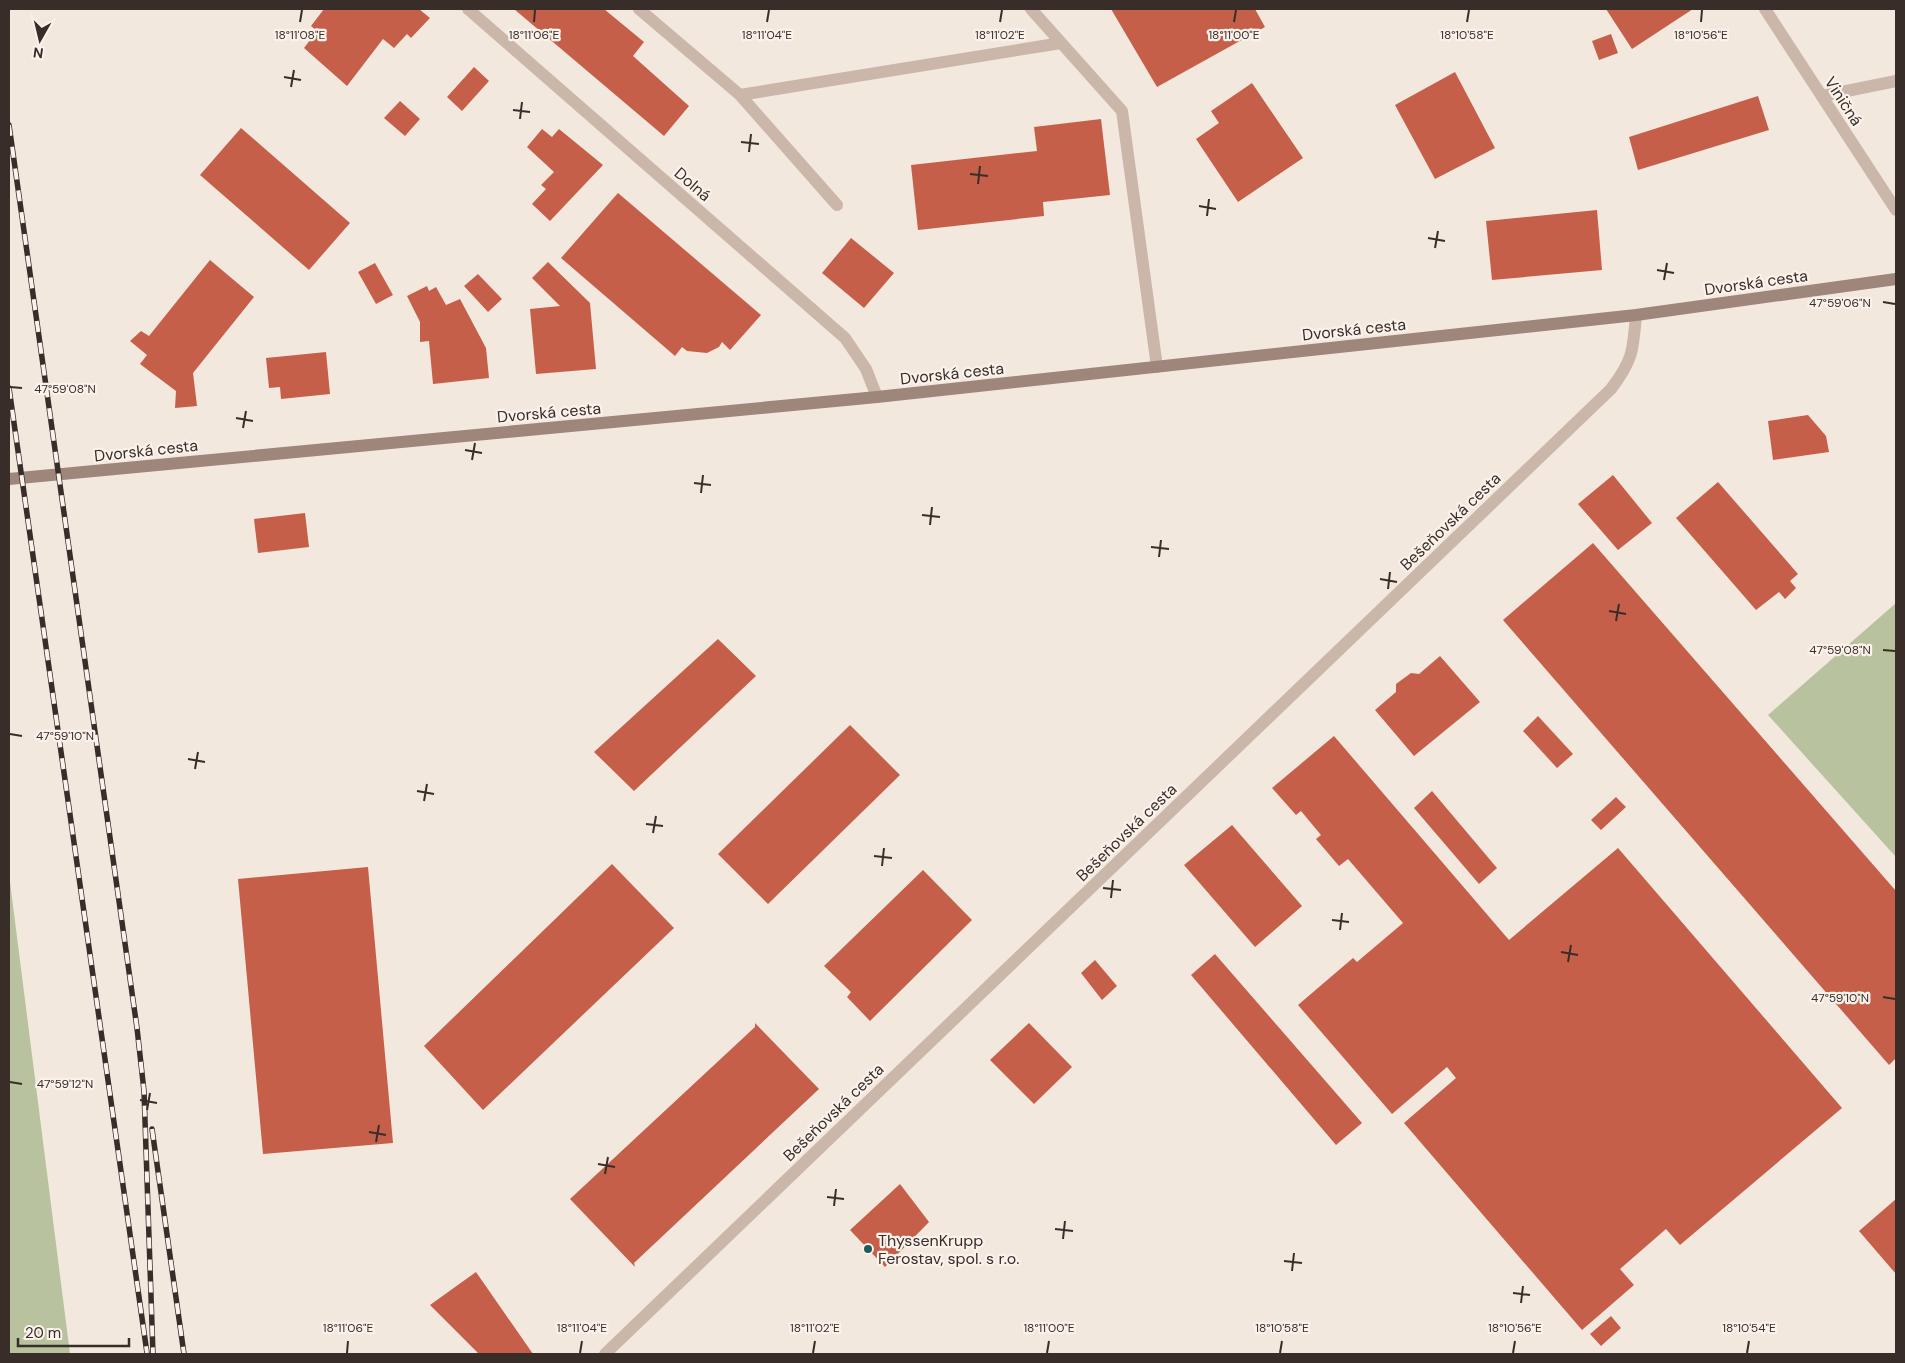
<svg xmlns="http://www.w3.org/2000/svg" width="1905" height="1363" font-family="'DM Sans',sans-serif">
  <rect width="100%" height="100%" fill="#f3e8de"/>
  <path fill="#b9c29e" d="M1896,603V857L1768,715Z
    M9,874L70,1354H9Z"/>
  <path fill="#c65f49" d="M324,9H419L430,18L411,38L407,34L394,48L383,39L347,86L304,48L317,31L311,26Z
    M514,9H604L644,42L633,56L689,106L664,136Z
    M1111,9H1255L1265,27L1157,87Z
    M1606,9H1693L1632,49Z
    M1611,34L1618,53L1599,60L1592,41Z
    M474,67L489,81L462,111L447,97Z
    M1455,72L1495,148L1435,179L1395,105Z
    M1252,83L1303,158L1238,202L1196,139L1219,123L1211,111Z
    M1758,96L1769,130L1638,170L1629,137Z
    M400,101L420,119L405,136L384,118Z
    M1101,119L1110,195L1043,202L1044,216L918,230L911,165L1037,151L1034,127Z
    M241,128L350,223L309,270L200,175Z
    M542,129L552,137L559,129L603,165L550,221L532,204L546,189L541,185L554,172L527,147Z
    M618,193L761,315L730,350L722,342L719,347L707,353L687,351L682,347L675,356L561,258Z
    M1597,210L1602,270L1492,280L1486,221Z
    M851,238L894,273L864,308L822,273Z
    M210,260L254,297L193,373L197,406L175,408L176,391L140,364L147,355L130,341L141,331L149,336Z
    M548,262L590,303L596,369L536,374L530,309L560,306L532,278Z
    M375,263L393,295L376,304L358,272Z
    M478,274L502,299L488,312L464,286Z
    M427,286L429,291L436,287L446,305L460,299L486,348L489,378L433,384L429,341L420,342V322L407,296Z
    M326,352L330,394L281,399L280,387L269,388L266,358Z
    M1808,415L1826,436L1829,452L1773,460L1768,421Z
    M1613,475L1652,523L1618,550L1578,504Z
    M1718,482L1798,574L1790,581L1796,588L1785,599L1779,592L1756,610L1676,518Z
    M305,513L309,547L258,553L254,519Z
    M1593,543L1896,891V1058L1889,1065L1503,620Z
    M718,639L756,676L634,791L594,752Z
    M1440,656L1480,702L1414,756L1375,710L1396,692V684L1411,673L1419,674Z
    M1538,716L1573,754L1557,768L1523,731Z
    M850,725L900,775L768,904L718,854Z
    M1334,736L1509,940L1618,848L1842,1108L1680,1245L1666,1229L1620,1269L1634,1285L1582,1330L1404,1123L1456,1078L1447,1067L1392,1114L1298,1005L1353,958L1357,962L1403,923L1348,859L1339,866L1316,839L1321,835L1301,811L1296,815L1272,788Z
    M1432,791L1497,868L1479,884L1414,808Z
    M1616,797L1626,807L1601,830L1591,820Z
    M1232,825L1302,906L1255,947L1184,865Z
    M612,864L674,928L483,1110L424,1046Z
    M368,867L393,1143L263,1154L238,879Z
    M923,870L972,920L870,1021L847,997L851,992L824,966Z
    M1215,954L1362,1123L1336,1145L1191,975Z
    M1095,960L1117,986L1102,1000L1081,973Z
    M755,1023L819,1089L634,1263L635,1267L570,1199L755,1027Z
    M1029,1023L1072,1067L1034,1104L990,1060Z
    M900,1184L929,1222L885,1267L850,1230Z
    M1896,1199V1274L1859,1231Z
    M476,1272L533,1354H479L430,1305Z
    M1611,1316L1621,1328L1601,1346L1590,1334Z"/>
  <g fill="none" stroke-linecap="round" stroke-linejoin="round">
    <path stroke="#cbb7aa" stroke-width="12" d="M639,9L740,95L837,205
      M1031,9L1122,111L1157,367
      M740,95L1061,43
      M1822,96L1896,81
      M605,1354L1611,389C1633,360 1633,351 1636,315"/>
    <path stroke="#cbb7aa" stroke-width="12" d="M468,9L845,338L866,369L877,397
      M1765,9L1896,210"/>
    <path stroke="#9f867b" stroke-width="12" d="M9,479L877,397L1636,315L1896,279"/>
    <g stroke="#392d2a" stroke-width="5.5">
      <path id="rail" d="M9,125L137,1028L144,1091L153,1354
        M9,388L147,1353
        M152,1129L184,1354"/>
    </g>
    <use href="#rail" stroke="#faf2eb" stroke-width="4" stroke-dasharray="11" stroke-linecap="butt"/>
  </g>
  <path fill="none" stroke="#392d2a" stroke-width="2" d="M300,22L302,10M534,22L535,10M767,22L769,10M1000,22L1002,10M1234,22L1236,10M1467,22L1469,10M1701,22L1702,10M284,77L301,80M291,87L294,70M513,110L530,112M520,119L522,102M741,142L759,144M749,152L751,134M970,174L988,176M978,184L980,166M1199,206L1216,209M1207,216L1209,199M1428,238L1445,241M1435,248L1438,231M1657,270L1674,273M1664,280L1667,263M1883,302L1895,304M10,387L22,388M236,418L253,421M243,428L246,411M465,450L482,453M472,460L475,443M694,483L711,485M701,493L703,475M922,515L940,517M930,525L932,507M1151,547L1169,549M1159,557L1161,540M1380,579L1397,582M1388,589L1390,572M1609,611L1626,614M1616,621L1619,604M1883,650L1895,651M10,734L22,736M188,759L205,762M195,769L198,752M417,791L434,794M424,801L427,784M646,824L663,826M653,833L656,816M874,856L892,858M882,866L884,848M1103,888L1121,890M1111,898L1113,880M1332,920L1349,922M1340,930L1342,913M1561,952L1578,955M1568,962L1571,945M1883,997L1895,999M10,1082L22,1084M140,1100L157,1103M147,1110L150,1093M369,1132L386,1135M376,1142L379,1125M598,1164L615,1167M605,1174L608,1157M827,1197L844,1199M834,1206L836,1189M1055,1229L1073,1231M1063,1239L1065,1221M1284,1261L1302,1263M1292,1271L1294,1253M1513,1293L1530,1295M1521,1303L1523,1286M347,1353L348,1341M580,1353L582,1341M813,1353L815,1341M1047,1353L1049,1341M1280,1353L1282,1341M1513,1353L1515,1341M1747,1353L1749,1341"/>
  <circle fill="#1f5b5a" stroke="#faf2eb" stroke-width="2" cx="868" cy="1249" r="5"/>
  <g text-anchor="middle" stroke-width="4.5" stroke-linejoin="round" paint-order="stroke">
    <g font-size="16" fill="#392d2a" stroke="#faf2eb">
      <text transform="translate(1844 101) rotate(57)" y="6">Viničná</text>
      <text transform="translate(693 184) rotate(41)" y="6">Dolná</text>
      <text transform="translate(1756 282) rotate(-8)" y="6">Dvorská cesta</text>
      <text transform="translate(1354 329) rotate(-6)" y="6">Dvorská cesta</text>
      <text transform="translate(952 373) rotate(-6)" y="6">Dvorská cesta</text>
      <text transform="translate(549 412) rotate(-5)" y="6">Dvorská cesta</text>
      <text transform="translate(146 450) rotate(-6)" y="6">Dvorská cesta</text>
      <text transform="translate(1450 521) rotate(-44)" y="6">Bešeňovská cesta</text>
      <text transform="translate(1126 832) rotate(-44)" y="6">Bešeňovská cesta</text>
      <text transform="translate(833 1112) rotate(-44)" y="6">Bešeňovská cesta</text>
    </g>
    <g font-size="16" fill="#392d2a" stroke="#faf2eb" text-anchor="start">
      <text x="878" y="1246">ThyssenKrupp<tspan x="878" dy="18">Ferostav, spol. s r.o.</tspan></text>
    </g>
  </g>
  <g font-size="12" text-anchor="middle" fill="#392d2a" stroke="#faf2eb" stroke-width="4.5" stroke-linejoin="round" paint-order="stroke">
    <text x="300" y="39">18°11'08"E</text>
    <text x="534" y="39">18°11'06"E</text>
    <text x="767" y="39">18°11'04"E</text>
    <text x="1000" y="39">18°11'02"E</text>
    <text x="1234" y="39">18°11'00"E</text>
    <text x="1467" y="39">18°10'58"E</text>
    <text x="1701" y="39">18°10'56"E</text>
    <text x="1840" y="307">47°59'06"N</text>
    <text x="65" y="393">47°59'08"N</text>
    <text x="1840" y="654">47°59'08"N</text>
    <text x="65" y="740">47°59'10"N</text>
    <text x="1840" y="1002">47°59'10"N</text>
    <text x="65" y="1088">47°59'12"N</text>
    <text x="348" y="1332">18°11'06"E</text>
    <text x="582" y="1332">18°11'04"E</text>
    <text x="815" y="1332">18°11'02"E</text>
    <text x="1049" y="1332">18°11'00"E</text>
    <text x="1282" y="1332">18°10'58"E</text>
    <text x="1515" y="1332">18°10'56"E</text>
    <text x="1749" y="1332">18°10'54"E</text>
  </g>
  <rect width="1905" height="1363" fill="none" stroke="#392d2a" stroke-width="20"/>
  <g transform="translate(40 40) rotate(188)" stroke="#faf2eb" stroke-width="4" paint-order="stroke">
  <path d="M0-4L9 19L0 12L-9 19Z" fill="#392d2a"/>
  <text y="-8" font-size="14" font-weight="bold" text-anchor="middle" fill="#392d2a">N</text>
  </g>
  <path d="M18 1338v8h111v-8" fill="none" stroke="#392d2a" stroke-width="2.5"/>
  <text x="25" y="1338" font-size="15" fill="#392d2a" stroke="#faf2eb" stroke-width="4" paint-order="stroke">20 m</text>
</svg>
